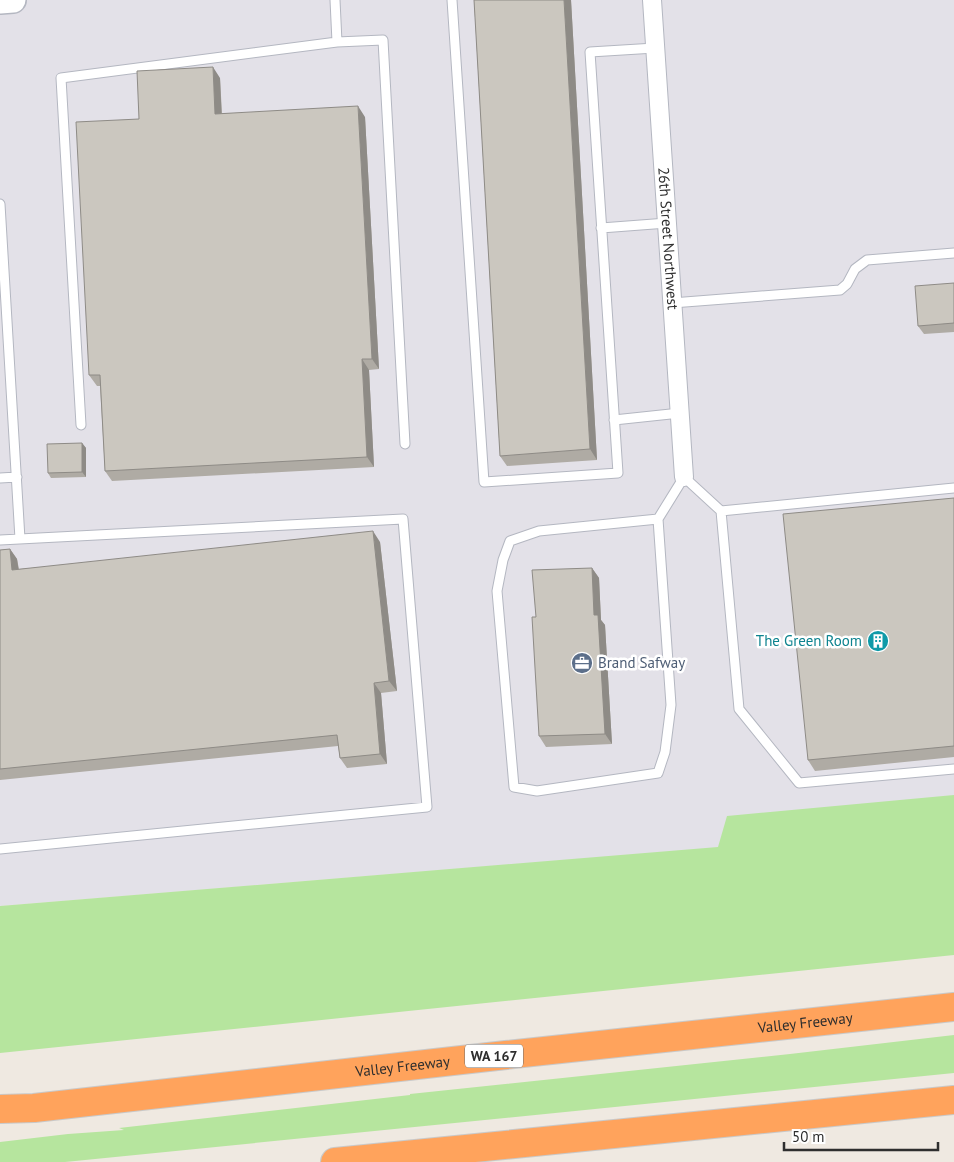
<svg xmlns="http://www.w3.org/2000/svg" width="954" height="1162" font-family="'PT Sans',sans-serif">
  <rect width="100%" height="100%" fill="#efe9e1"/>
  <path fill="#e3e1e8" d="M0,0H954V817L713,848L0,906Z"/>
  <path fill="#b6e59e" d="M954,795V955L0,1053V906L718,847L727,816Z
    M954,1035V1073L65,1162H0V1142L68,1134L124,1130L119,1128L410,1095V1094L790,1054Z"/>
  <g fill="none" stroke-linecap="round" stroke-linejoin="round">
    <g stroke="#b4b7c1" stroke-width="11">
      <path id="lane" d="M335,0L337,42
        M452,0L484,482L618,473L590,52L655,48
        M0,204L20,539
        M601,228L667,223
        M672,303L840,290L847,284L855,269L867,260L954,253
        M614,420L680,413
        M81,425L61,78L337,42L383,40L405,444
        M0,478L17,477
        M721,511L739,709L799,783L954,769
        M658,519L671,705L665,752L658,773L537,791L514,787L497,591L503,560L510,541L539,531L658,519L684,477L721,511L954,488
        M0,540L403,519L427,807L0,849"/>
    </g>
    <g stroke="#b4b7c1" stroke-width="20">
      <g id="street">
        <path id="s1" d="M652,0L684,477"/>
      </g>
    </g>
    <g stroke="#b4b7c1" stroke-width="28">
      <path id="secondary" d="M0,1L13,0"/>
    </g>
    <g stroke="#c9c9c9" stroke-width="30">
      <g id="highway">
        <path id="s2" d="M0,1109L34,1108L506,1055L954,1007"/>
        <path d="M335,1162L954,1100"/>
      </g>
    </g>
    <use href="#lane" stroke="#fff" stroke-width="9"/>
    <use href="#street" stroke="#fff" stroke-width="18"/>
    <use href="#secondary" stroke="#fff" stroke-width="25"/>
    <use href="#highway" stroke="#ffa35c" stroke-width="28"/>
  </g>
  <path fill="#afaba4" d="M474,0H571L597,460L507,466L500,456Z
    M220,78L222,113L365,117L379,369L369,370L374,467L112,481L105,471L100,386H97L89,375Z
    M954,283V332L924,334L918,326Z
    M82,443L86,448V477L51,478L48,473Z
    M954,498V757L815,771L808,760Z
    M380,542L397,691L381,693L387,764L347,768L340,758L338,746L0,780V550L10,549L17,559L19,569Z
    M592,568L599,578L601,620L605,625L612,744L546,747L539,736Z"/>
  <path fill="#8e8b86" d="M564,0H571L597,460L590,449Z
    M213,67L220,78L222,124L215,114Z
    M358,106L365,117L379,369L372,359Z
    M362,359L369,370L374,467L367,457Z
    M82,443L86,448V477L82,472Z
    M373,531L380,542L397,691L389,681Z
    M10,549L17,559L20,580L12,570Z
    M592,568L599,578L601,620L605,625L612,744L605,734L594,615Z
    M374,683L381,693L387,764L380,754Z"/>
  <path fill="#cbc7bf" stroke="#8e8b86" d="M474,0H564L590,449L500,456Z
    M213,67L215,114L358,106L372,359H362L367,457L105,471L100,375H89L76,122L139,119L137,71Z
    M954,283V323L918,326L915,286Z
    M82,443V472L48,473L47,444Z
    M954,498V746L808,760L783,514Z
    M373,531L389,681L374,683L380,754L340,758L337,735L0,769V550L10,549L12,570Z
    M592,568L594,615H598L605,734L539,736L532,617H536L532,570Z"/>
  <defs>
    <g id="building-disc" transform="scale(1.125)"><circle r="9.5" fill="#0f9aa8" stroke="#fff"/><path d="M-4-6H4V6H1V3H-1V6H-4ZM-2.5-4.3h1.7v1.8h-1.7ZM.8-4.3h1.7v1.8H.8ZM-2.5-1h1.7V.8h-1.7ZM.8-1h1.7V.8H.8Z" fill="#fff"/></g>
    <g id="office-disc" transform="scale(1.125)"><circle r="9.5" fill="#5c6f8a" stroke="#fff"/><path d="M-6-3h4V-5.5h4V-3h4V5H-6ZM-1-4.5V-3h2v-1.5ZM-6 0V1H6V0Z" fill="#fff"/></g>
  </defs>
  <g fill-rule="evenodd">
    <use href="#building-disc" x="878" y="641"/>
    <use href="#office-disc" x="582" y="663"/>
  </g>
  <g text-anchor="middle" stroke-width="5" stroke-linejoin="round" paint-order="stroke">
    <rect fill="#fff" stroke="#6d6d6d" stroke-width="1" x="465" y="1044.5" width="58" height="23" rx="4"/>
    <g font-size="14" font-weight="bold" fill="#2e2e2e">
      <text x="494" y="1061">WA 167</text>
    </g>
    <g font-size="15" fill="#2e2e2e" stroke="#fff">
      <text dy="5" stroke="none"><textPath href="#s1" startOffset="239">26th Street Northwest</textPath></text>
      <text dy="5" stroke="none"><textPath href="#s2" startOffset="810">Valley Freeway</textPath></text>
      <text dy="5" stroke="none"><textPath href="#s2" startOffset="405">Valley Freeway</textPath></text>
    </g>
    <g font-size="15" fill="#0d838f" stroke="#fff" text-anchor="end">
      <text x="862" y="646">The Green Room</text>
    </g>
    <g font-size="15" fill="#4e5e75" stroke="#fff" text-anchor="start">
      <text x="598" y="668">Brand Safway</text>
    </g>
  </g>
  <path d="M784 1142v8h154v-8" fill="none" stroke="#2e2e2e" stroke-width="2.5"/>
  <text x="792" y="1142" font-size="15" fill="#2e2e2e" stroke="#ffffff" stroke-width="4" paint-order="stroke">50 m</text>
</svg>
